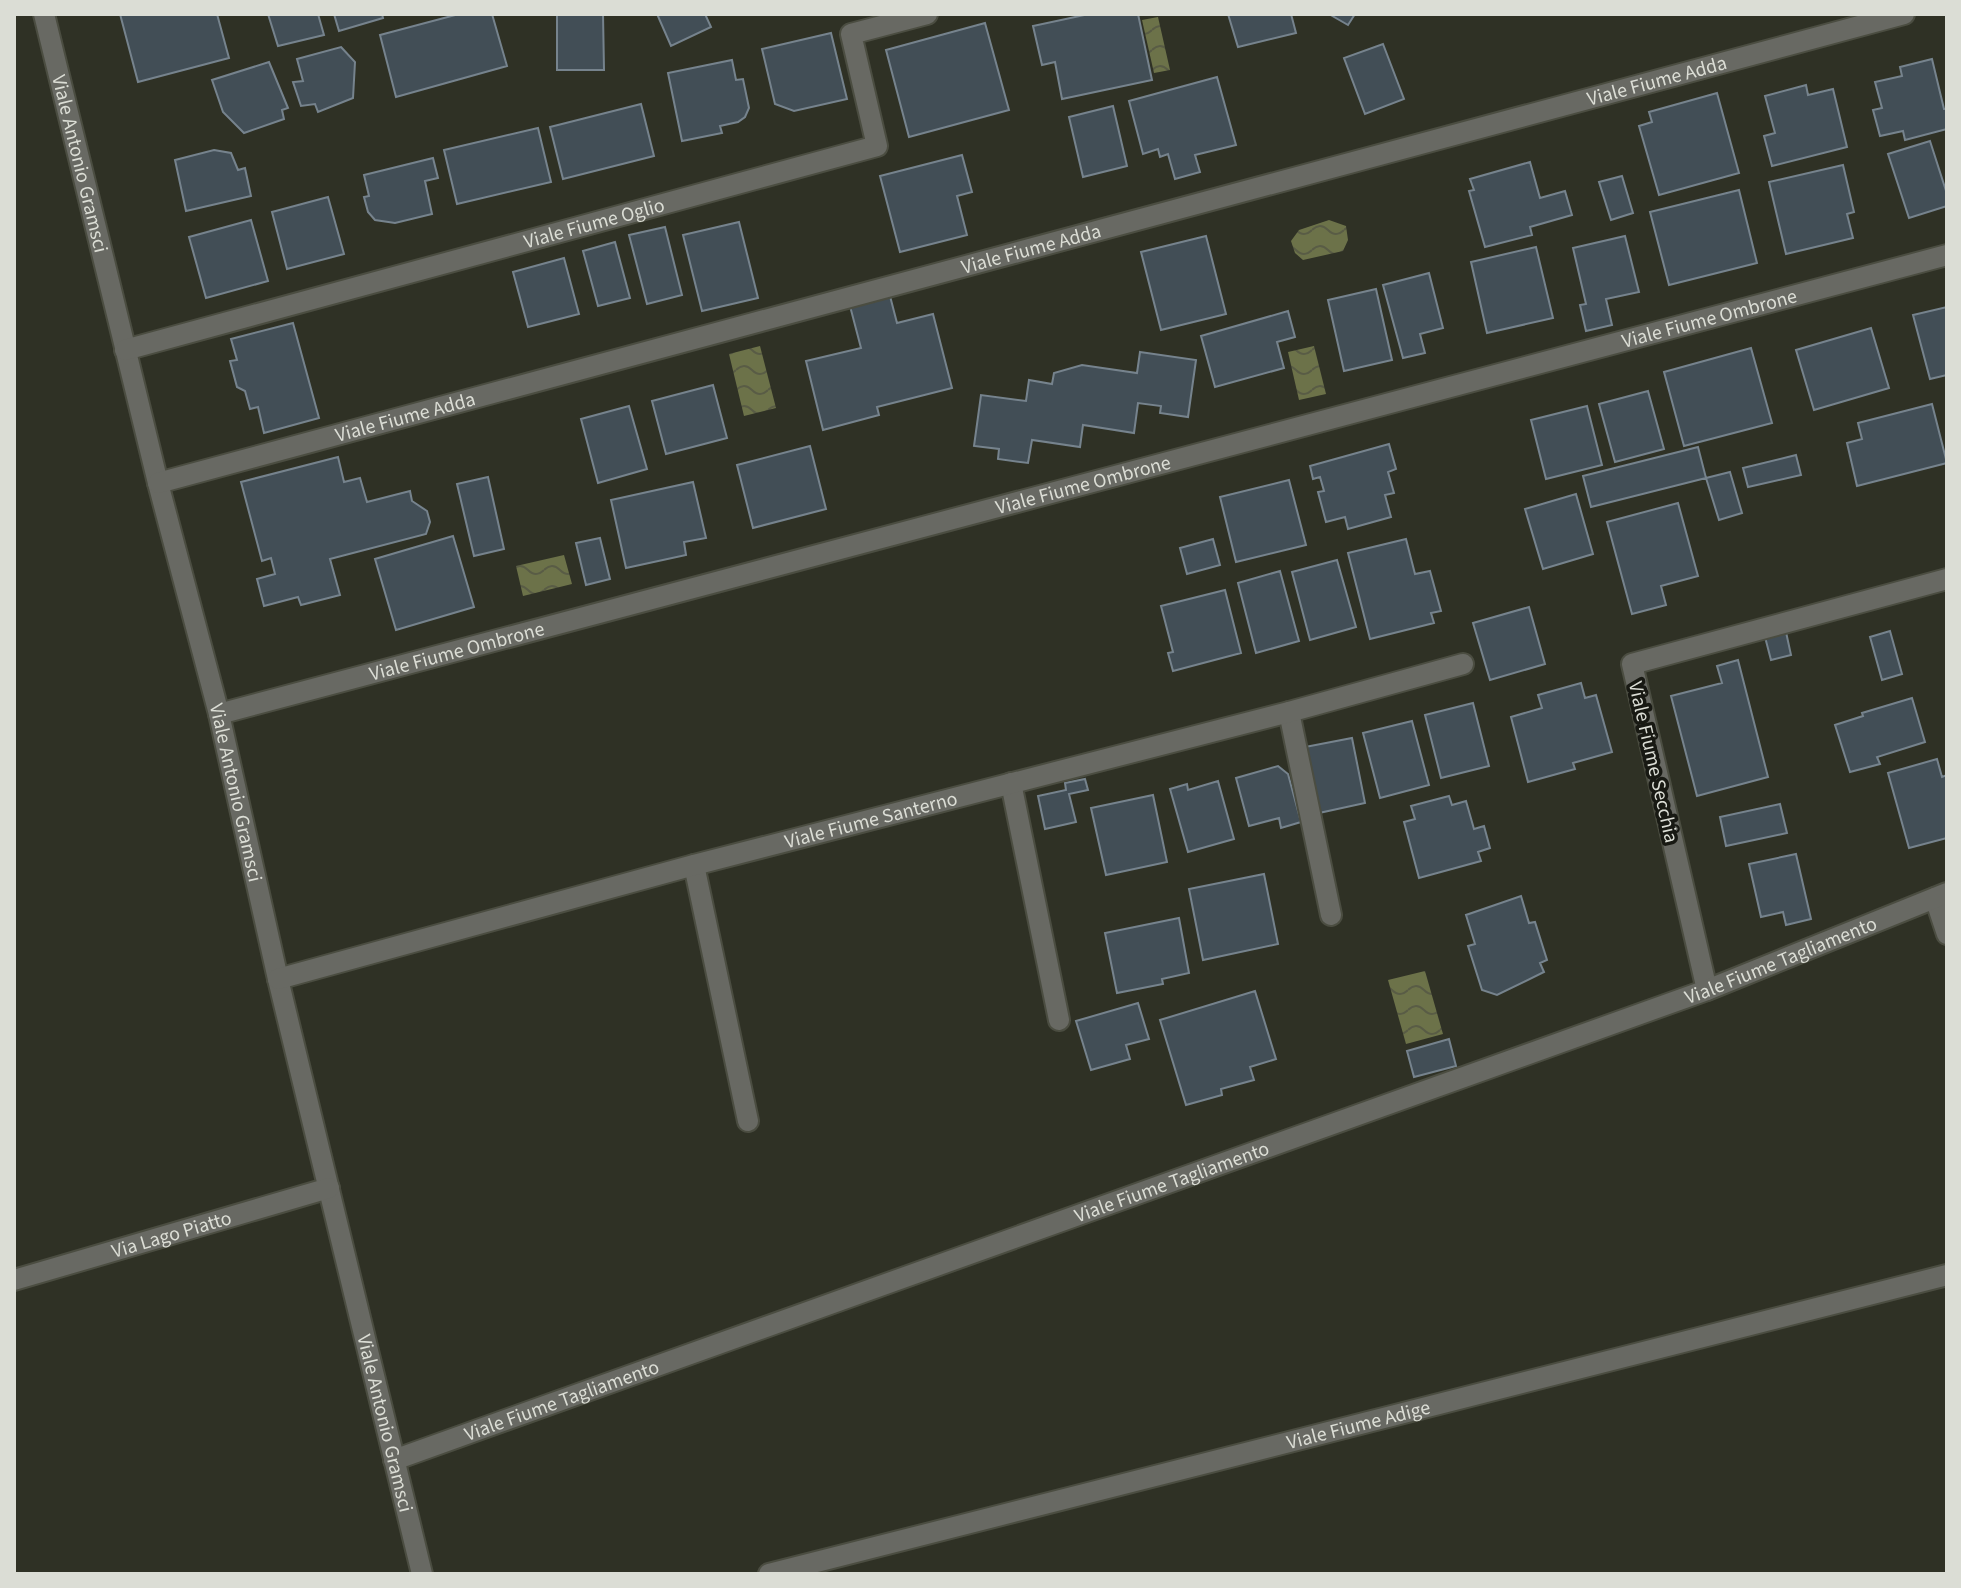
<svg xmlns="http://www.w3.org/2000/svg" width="1961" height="1588" font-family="'Source Sans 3',sans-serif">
  <defs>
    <pattern id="water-waves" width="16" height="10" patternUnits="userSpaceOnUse" patternTransform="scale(2)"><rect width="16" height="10" fill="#6c7249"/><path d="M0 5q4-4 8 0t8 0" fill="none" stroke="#595c45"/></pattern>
  </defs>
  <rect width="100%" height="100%" fill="#2f3125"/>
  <path fill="url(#water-waves)" d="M1158,17L1170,70L1154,73L1142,20Z
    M1329,220L1346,226L1348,240L1343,251L1303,260L1295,253L1291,241L1299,230Z
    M760,346L776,408L744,416L729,354Z
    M1314,346L1326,394L1299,400L1288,352Z
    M564,555L572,584L523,596L516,566Z
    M1425,971L1443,1034L1406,1044L1388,980Z"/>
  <path fill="#424e56" stroke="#76838d" stroke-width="2" d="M120,14H217L229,58L138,82Z
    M268,14H318L324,35L278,46Z
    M334,14H382L383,18L339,31Z
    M459,14H492L507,66L396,97L380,35Z
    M557,14H603L604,70H557Z
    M657,14H705L711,27L671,46Z
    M1089,14H1138L1152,80L1062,99L1055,62L1042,65L1033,26Z
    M1228,14H1291L1296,33L1238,47Z
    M1329,14H1355L1348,25Z
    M985,23L1009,110L909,137L886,50Z
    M831,33L847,99L794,111L775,104L762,49Z
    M1383,44L1404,99L1365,114L1344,58Z
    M341,47L355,62L353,98L318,112L315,104L301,106L293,82L303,81L297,59Z
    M1932,59L1944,109H1947V129L1905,140L1903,131L1880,136L1873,110L1882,108L1875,82L1902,76L1900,67Z
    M732,60L736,80L743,79L749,108L745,117L738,122L720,126L722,133L682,141L668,73Z
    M269,62L288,108L282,110L284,119L244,133L223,112L212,80Z
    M1217,77L1236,145L1195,155L1200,172L1175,179L1168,154L1160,157L1158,149L1143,154L1129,101Z
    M1806,85L1808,95L1833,89L1847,147L1772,166L1764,136L1775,133L1765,96Z
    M1717,93L1739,173L1659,195L1639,126L1652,122L1649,112Z
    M641,104L654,156L563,179L550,127Z
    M1113,106L1127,166L1083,177L1069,117Z
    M538,128L551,182L457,204L444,150Z
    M1930,141L1947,194V206L1909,218L1888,154Z
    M214,150L231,153L238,170L245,168L251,196L186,211L175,160Z
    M962,155L972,192L957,196L967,235L900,252L880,176Z
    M433,158L438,178L425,181L432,214L395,223L375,220L368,212L364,197L369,196L364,175Z
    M1530,162L1540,198L1565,191L1572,215L1530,227L1532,235L1485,247L1469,191L1474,190L1470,179Z
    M1843,165L1854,212L1847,214L1853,238L1786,254L1769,182Z
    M1622,176L1633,213L1611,220L1599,182Z
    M1739,190L1757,263L1669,285L1650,212Z
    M328,197L344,254L287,269L272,212Z
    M251,220L268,281L206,298L189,237Z
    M739,222L758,298L702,311L683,235Z
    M665,227L682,295L647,304L629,235Z
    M1206,236L1226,314L1161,330L1141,252Z
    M1625,236L1639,292L1606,299L1612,325L1586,331L1580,305L1586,304L1573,248Z
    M615,242L630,298L598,306L583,251Z
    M1536,247L1553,318L1487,333L1471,262Z
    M564,258L579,314L528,327L513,272Z
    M1429,273L1443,328L1420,334L1425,353L1403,358L1383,285Z
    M1376,289L1392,360L1344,371L1328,300Z
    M890,296L897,323L933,314L952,388L877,407L879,415L823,430L806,361L861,348L850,306Z
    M1947,307V375L1930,379L1913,315Z
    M1288,311L1295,337L1277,342L1284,368L1215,387L1201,336Z
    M293,323L319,418L264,433L258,407L250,409L245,391L237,387L230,361L237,360L231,339Z
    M1871,328L1889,388L1814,410L1796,350Z
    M1751,348L1772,423L1684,446L1664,372Z
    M1140,352L1196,360L1188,417L1160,413L1161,406L1138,403L1134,433L1083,425L1080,447L1032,440L1028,463L998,459L999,449L974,446L981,395L1026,401L1029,380L1052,384L1054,373L1082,365L1137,373Z
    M713,385L727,438L666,454L652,401Z
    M1648,391L1664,449L1615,462L1599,404Z
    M1932,404L1947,463L1857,486L1847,443L1862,439L1858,423Z
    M629,406L647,469L598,483L581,419Z
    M1587,406L1602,465L1546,479L1531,420Z
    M1389,444L1396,469L1388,472L1394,493L1385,495L1391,517L1348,529L1345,517L1326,522L1318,492L1324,491L1320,477L1313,479L1310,466Z
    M810,446L826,509L753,528L737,465Z
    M1698,447L1706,478L1591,507L1583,476Z
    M1796,455L1801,475L1748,487L1743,468Z
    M338,457L344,482L360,478L367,502L410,491L412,501L427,511L430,522L426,534L330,559L340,595L301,605L298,597L264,606L257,579L275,574L271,558L262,561L241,482Z
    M1730,472L1742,513L1719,520L1706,478Z
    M488,477L504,549L474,556L457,484Z
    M1289,480L1306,545L1236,562L1220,497Z
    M693,482L706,538L684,542L686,555L626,568L611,500Z
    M1576,494L1593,554L1543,569L1525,509Z
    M1678,503L1698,576L1661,586L1666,605L1632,614L1607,522Z
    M453,536L474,607L396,630L375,559Z
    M600,538L610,579L586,585L576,543Z
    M1213,539L1220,565L1187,574L1180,548Z
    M1406,539L1415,574L1430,571L1441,611L1431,613L1434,623L1370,639L1348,553Z
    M1337,560L1356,627L1310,640L1292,572Z
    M1280,571L1299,641L1256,653L1238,583Z
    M1225,590L1241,653L1173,671L1168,653L1173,652L1161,606Z
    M1529,607L1545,664L1490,680L1473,623Z
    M1890,631L1902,674L1882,680L1870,637Z
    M1786,632L1791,655L1771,660L1765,637Z
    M1738,660L1768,777L1697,796L1671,696L1722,683L1717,666Z
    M1581,683L1585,698L1596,695L1612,752L1573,763L1575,769L1528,782L1511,717L1542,708L1538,695Z
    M1912,698L1925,742L1877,757L1880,764L1850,772L1835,725L1863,716L1862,713Z
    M1473,703L1489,766L1441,778L1425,715Z
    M1412,721L1429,785L1380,798L1363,733Z
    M1352,738L1365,803L1319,813L1305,747Z
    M1937,759L1942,777L1947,775V838L1909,848L1888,773Z
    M1278,766L1288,774L1301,822L1281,828L1279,818L1249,826L1236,778Z
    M1085,779L1088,790L1069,794L1076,822L1045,829L1038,796L1066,790L1065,783Z
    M1218,781L1234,839L1188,852L1170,789L1187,784L1188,790Z
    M1153,795L1167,862L1106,875L1091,808Z
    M1449,796L1452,805L1466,801L1474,829L1484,826L1490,848L1478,852L1481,861L1419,878L1404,822L1415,819L1411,806Z
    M1780,804L1787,833L1726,846L1720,817Z
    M1796,854L1811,919L1786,925L1783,912L1761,917L1749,864Z
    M1264,874L1278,944L1203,960L1189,889Z
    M1521,896L1529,923L1535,922L1547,960L1540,963L1544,972L1497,995L1482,990L1468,946L1475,944L1466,915Z
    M1179,918L1189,973L1162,979L1163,984L1117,993L1105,933Z
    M1255,991L1276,1059L1250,1067L1254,1080L1221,1089L1222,1095L1186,1105L1160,1020Z
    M1138,1003L1149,1039L1126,1045L1130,1059L1091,1070L1076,1021Z
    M1449,1039L1456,1066L1414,1077L1407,1051Z"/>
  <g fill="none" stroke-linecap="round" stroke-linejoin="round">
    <g stroke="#4b4d41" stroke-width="24">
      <g id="minor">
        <path id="s1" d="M44,14L158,483L219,714L278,979L422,1574"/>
        <path id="s2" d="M125,350L877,146L851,34L927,14"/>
        <path id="s3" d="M158,483L1904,14"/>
        <path d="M1289,712L1331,915"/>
        <path id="s4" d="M219,714L1947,255"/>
        <path d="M1011,783L1059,1020"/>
        <path d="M694,865L748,1121"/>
        <path d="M1935,898L1947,934"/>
        <path id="s5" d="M278,979L694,865L1289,712L1463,664"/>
        <path d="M1707,990L1632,664L1947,579"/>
        <path id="s6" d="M14,1280L329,1188"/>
        <path id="s7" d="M394,1460L1707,990L1947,893"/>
        <path id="s8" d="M769,1574L1947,1275"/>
      </g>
    </g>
    <use href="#minor" stroke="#686963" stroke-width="20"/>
  </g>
  <g text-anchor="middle" stroke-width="7" stroke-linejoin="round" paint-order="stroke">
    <g font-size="20" fill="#dbddd5" stroke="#181913">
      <text dy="7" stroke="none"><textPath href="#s3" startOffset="1552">Viale Fiume Adda</textPath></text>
      <text dy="7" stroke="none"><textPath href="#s1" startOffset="154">Viale Antonio Gramsci</textPath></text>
      <text dy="7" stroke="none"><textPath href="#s2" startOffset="486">Viale Fiume Oglio</textPath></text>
      <text dy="7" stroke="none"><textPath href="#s3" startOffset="904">Viale Fiume Adda</textPath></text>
      <text dy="7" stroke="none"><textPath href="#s4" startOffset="1542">Viale Fiume Ombrone</textPath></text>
      <text dy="7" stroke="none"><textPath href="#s3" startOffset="256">Viale Fiume Adda</textPath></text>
      <text dy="7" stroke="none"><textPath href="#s4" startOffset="894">Viale Fiume Ombrone</textPath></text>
      <text dy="7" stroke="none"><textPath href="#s4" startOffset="246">Viale Fiume Ombrone</textPath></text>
      <text transform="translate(1654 762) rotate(77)" y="7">Viale Fiume Secchia</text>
      <text dy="7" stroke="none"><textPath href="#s1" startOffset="802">Viale Antonio Gramsci</textPath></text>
      <text dy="7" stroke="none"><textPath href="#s5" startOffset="614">Viale Fiume Santerno</textPath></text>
      <text dy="7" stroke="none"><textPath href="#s7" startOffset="1474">Viale Fiume Tagliamento</textPath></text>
      <text dy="7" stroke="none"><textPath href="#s7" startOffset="826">Viale Fiume Tagliamento</textPath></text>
      <text dy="7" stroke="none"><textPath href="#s6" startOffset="164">Via Lago Piatto</textPath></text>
      <text dy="7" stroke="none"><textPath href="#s7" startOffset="178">Viale Fiume Tagliamento</textPath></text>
      <text dy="7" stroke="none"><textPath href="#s1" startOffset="1450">Viale Antonio Gramsci</textPath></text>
      <text dy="7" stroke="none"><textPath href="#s8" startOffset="608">Viale Fiume Adige</textPath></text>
    </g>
  </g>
  <rect width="1961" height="1588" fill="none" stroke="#dbddd5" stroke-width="32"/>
</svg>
